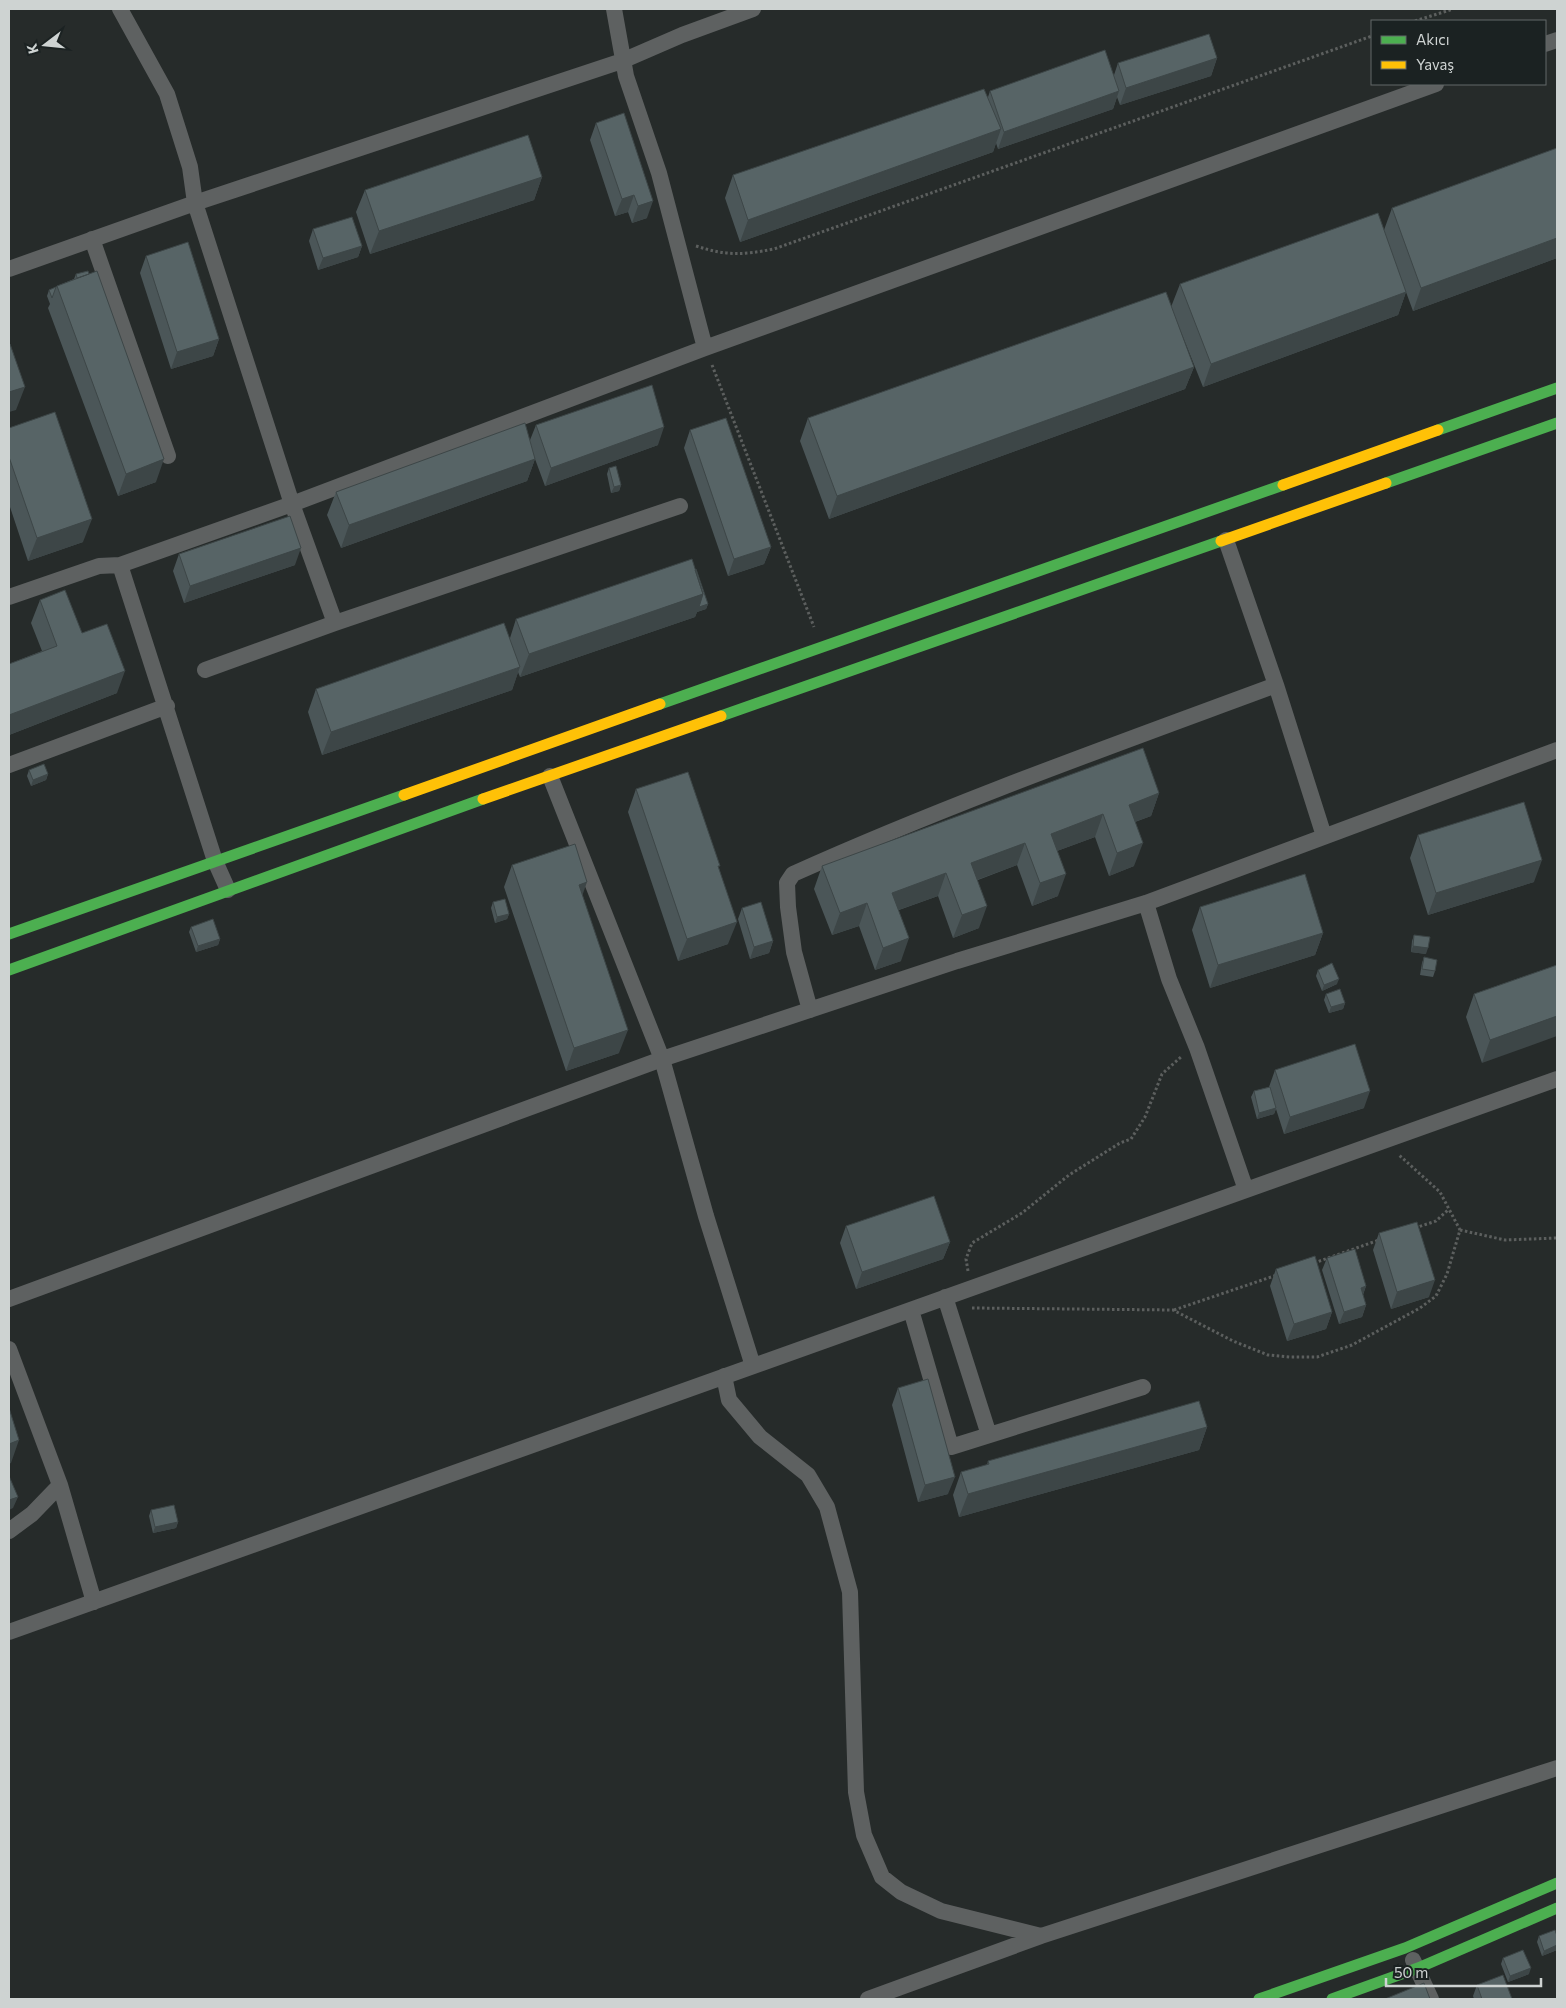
<svg xmlns="http://www.w3.org/2000/svg" width="1566" height="2008" font-family="Commissioner,sans-serif">
  <rect width="100%" height="100%" fill="#262b2a"/>
  <g fill="none" stroke-linecap="round" stroke-linejoin="round">
    <path stroke="#5c5f5e" stroke-width="3" stroke-dasharray="2.5 2.5" stroke-linecap="butt" d="M1415,21L1453,9
      M696,246C727,256 742,255 774,249L1372,36
      M712,365L814,627
      M1415,1228L1436,1221L1449,1209
      M1460,1230L1505,1240L1557,1238
      M1314,1263L1379,1240
      M968,1271L966,1259L972,1243L1022,1213L1069,1175L1120,1143L1131,1139L1145,1117L1162,1074L1182,1056
      M972,1308L1173,1310L1233,1341L1268,1355L1290,1357H1317L1352,1345L1420,1308L1436,1296L1447,1274L1460,1230L1440,1192L1399,1155
      M1174,1310L1277,1275"/>
    <path stroke="#5e6161" stroke-width="16" d="M120,9L167,94L190,167L195,203L292,504L335,623
      M614,9L626,76L659,173L705,348
      M1545,44L1557,40
      M92,239L168,456
      M9,269L195,203L622,61L682,35L753,9
      M1226,540L1276,685L1324,836
      M120,565L215,861L228,890
      M9,597L99,566L120,565L292,504L705,348L1436,84
      M205,670L335,623L680,506
      M9,765L167,706
      M550,776L662,1059L706,1216L753,1366
      M1146,903L1169,979L1197,1048L1246,1190
      M810,1010L794,952L788,907L787,883L793,874C951,803 1114,745 1276,685
      M945,1297L989,1435
      M9,1299L662,1059L957,961L1146,903L1557,750
      M911,1310L951,1447L1143,1387
      M9,1349L60,1485L94,1602
      M724,1376L729,1400L760,1437L808,1475L827,1507L850,1592L856,1792L864,1835L882,1877L901,1892L941,1911L1041,1936
      M9,1531L32,1514L60,1485
      M9,1632L1557,1079
      M1413,1960L1431,1999
      M868,1999L1041,1936L1557,1768"/>
    <path stroke="#4caf50" stroke-width="11" d="M1438,430L1557,388
      M1386,483L1557,423
      M660,704L1283,485
      M721,716L1221,541
      M9,934L404,795
      M9,970L483,799
      M1259,1999L1405,1948L1557,1883
      M1332,1999L1418,1968L1557,1908"/>
    <path stroke="#ffc107" stroke-width="11" d="M1283,485L1438,430
      M1221,541L1386,483
      M404,795L660,704
      M483,799L721,716"/>
  </g>
  <path fill="#4b5658" d="M1217,58L1211,76L1120,105L1117,97L1113,109L998,149L996,143L993,152L740,242L725,198L733,175L988,97L990,91L1114,75L1118,63Z
    M596,123L647,218L632,223L628,212L615,216L590,140Z
    M1557,148V258L1413,311L1406,292L1398,315L1203,387L1171,307L1180,284L1384,230L1392,208Z
    M542,177L534,200L370,254L356,212L365,190Z
    M313,229L362,246L358,257L318,270L309,241Z
    M146,256L219,339L213,356L171,369L140,273Z
    M76,274L156,482L118,496L48,308L50,304L47,296L49,290L56,287L57,286L74,279Z
    M1194,367L1185,389L829,519L800,441L808,418Z
    M536,425L658,445L545,486L535,459L527,481L341,548L327,515L336,492L530,440Z
    M9,428L83,542L28,561L9,504Z
    M690,430L771,547L764,564L728,576L684,448Z
    M609,468L621,485L619,491L611,493L607,474Z
    M179,554L295,565L184,603L173,571Z
    M40,600L82,633L117,693L9,735V664L42,651L31,623Z
    M708,604L706,609L697,612L695,617L520,677L518,672L512,690L322,755L308,712L316,689L510,638L516,619Z
    M29,770L48,774L46,780L31,786L27,776Z
    M636,789L719,869L728,944L678,961L628,812Z
    M1159,793L1151,816L1135,822L1134,866L1109,876L1095,837L1057,851L1058,896L1032,906L1017,865L978,880L979,928L953,938L938,896L899,910L901,961L875,970L859,926L832,935L814,889L822,866Z
    M1418,835L1534,882L1428,915L1410,858Z
    M512,865L582,896L619,1053L566,1071L504,887Z
    M493,902L509,914L507,919L495,923L491,908Z
    M1200,907L1323,933L1315,955L1210,988L1192,930Z
    M742,908L773,941L769,953L750,959L738,919Z
    M191,927L220,939L218,945L196,952L189,932Z
    M1414,935L1426,954L1411,952L1412,941Z
    M1424,957L1435,971L1433,977L1420,975L1422,963Z
    M1557,965L1482,1063L1466,1017L1474,994Z
    M1318,970L1337,984L1322,991L1316,976Z
    M1326,994L1345,1003L1343,1009L1329,1013L1324,1000Z
    M1275,1070L1364,1108L1284,1134L1276,1109L1274,1114L1257,1119L1251,1097L1254,1091L1269,1087Z
    M846,1226L950,1242L943,1259L856,1289L840,1243Z
    M1379,1233L1429,1297L1391,1309L1373,1250Z
    M1327,1258L1366,1286L1363,1295L1366,1305L1362,1317L1339,1324L1322,1270Z
    M1276,1269L1332,1312L1326,1329L1287,1341L1270,1286Z
    M898,1388L948,1494L918,1502L892,1405Z
    M1207,1427L1199,1450L959,1517L953,1495L961,1472L987,1465L988,1461Z
    M151,1510L178,1522L176,1528L153,1533L149,1516Z
    M1539,1936H1557V1950L1542,1956L1537,1942Z
    M1503,1958L1529,1974L1508,1982L1501,1964Z
    M1477,1985L1512,1999H1474L1473,1996Z"/>
  <path fill="#3d4647" d="M1217,58L1211,76L1120,105L1126,88Z
    M1119,91L1113,109L998,149L1004,132Z
    M1001,129L993,152L740,242L748,220Z
    M542,177L534,200L370,254L379,231Z
    M634,195L628,212L615,216L622,199Z
    M653,201L647,218L632,223L638,206Z
    M1557,238V258L1413,311L1421,288Z
    M362,246L358,257L318,270L323,258Z
    M1406,292L1398,315L1203,387L1211,364Z
    M219,339L213,356L171,369L177,352Z
    M1194,367L1185,389L829,519L837,496Z
    M25,387L16,410L9,412V392Z
    M664,427L658,445L545,486L551,468Z
    M164,459L156,482L118,496L126,474Z
    M535,459L527,481L341,548L349,525Z
    M621,485L619,491L611,493L614,487Z
    M92,519L83,542L28,561L37,538Z
    M771,547L764,564L728,576L734,559Z
    M301,548L295,565L184,603L190,586Z
    M703,594L708,604L706,609L697,612L695,617L520,677L529,654Z
    M520,667L512,690L322,755L331,732Z
    M125,671L117,693L9,735V715Z
    M48,774L46,780L31,786L33,780Z
    M1159,793L1151,816L1120,827L1129,805Z
    M1103,814L1095,837L1043,856L1051,834Z
    M1025,843L1017,865L963,885L971,863Z
    M1143,843L1134,866L1109,876L1117,853Z
    M1542,860L1534,882L1428,915L1436,893Z
    M946,873L938,896L884,915L892,893Z
    M1066,874L1058,896L1032,906L1040,883Z
    M587,882L579,905V885Z
    M867,903L859,926L832,935L840,913Z
    M987,906L979,928L953,938L962,915Z
    M509,914L507,919L495,923L497,917Z
    M737,922L728,944L678,961L687,939Z
    M1323,933L1315,955L1210,988L1218,965Z
    M909,938L901,961L875,970L883,948Z
    M220,939L218,945L196,952L198,946Z
    M773,941L769,953L750,959L754,947Z
    M1413,946L1428,948L1426,954L1411,952Z
    M1339,979L1337,984L1322,991L1324,985Z
    M1345,1003L1343,1009L1329,1013L1331,1007Z
    M1557,1016V1036L1482,1063L1490,1040Z
    M628,1030L619,1053L566,1071L574,1048Z
    M1370,1091L1364,1108L1284,1134L1290,1117Z
    M1276,1108L1274,1114L1257,1119L1259,1113Z
    M950,1242L943,1259L856,1289L862,1272Z
    M1435,1280L1429,1297L1391,1309L1397,1292Z
    M1366,1286L1362,1297L1361,1288Z
    M1366,1305L1362,1317L1339,1324L1344,1312Z
    M1332,1312L1326,1329L1287,1341L1294,1324Z
    M1207,1427L1199,1450L959,1517L968,1494Z
    M19,1440L11,1463L9,1464V1444Z
    M955,1477L948,1494L918,1502L925,1485Z
    M18,1497L13,1508L9,1510V1500Z
    M178,1522L176,1528L153,1533L155,1527Z
    M1557,1945V1950L1542,1956L1544,1951Z
    M1531,1968L1529,1974L1508,1982L1510,1976Z"/>
  <path fill="#576466" stroke="#3d4647" d="M1209,34L1217,58L1126,88L1118,63Z
    M1105,50L1119,91L1004,132L990,91Z
    M984,89L1001,129L748,220L733,175Z
    M624,113L653,201L638,206L634,195L622,199L596,123Z
    M528,135L542,177L379,231L365,190Z
    M1557,148V238L1421,288L1392,208Z
    M1378,213L1406,292L1211,364L1180,284Z
    M352,217L362,246L323,258L313,229Z
    M188,242L219,339L177,352L146,256Z
    M88,271L89,274L77,278L76,274Z
    M97,271L164,459L126,474L57,286Z
    M56,287L52,298L49,290Z
    M1166,292L1194,367L837,496L808,418Z
    M10,344L25,387L9,392V345Z
    M652,385L664,427L551,468L536,425Z
    M55,412L92,519L37,538L9,457V428Z
    M726,418L771,547L734,559L690,430Z
    M525,423L535,459L349,525L336,492Z
    M616,466L621,485L614,487L609,468Z
    M290,516L301,548L190,586L179,554Z
    M692,559L703,594L529,654L516,619Z
    M696,569L708,604L699,607L703,594L695,570Z
    M65,590L82,633L107,624L125,671L9,715V664L57,646L40,600Z
    M504,623L520,667L331,732L316,689Z
    M1143,748L1159,793L1129,805L1143,843L1117,853L1103,814L1051,834L1066,874L1040,883L1025,843L971,863L987,906L962,915L946,873L892,893L909,938L883,948L867,903L840,913L822,866Z
    M44,764L48,774L33,780L29,770Z
    M688,772L720,866H718L737,922L687,939L636,789Z
    M1524,802L1542,860L1436,893L1418,835Z
    M575,844L587,882L579,885L628,1030L574,1048L512,865Z
    M1305,874L1323,933L1218,965L1200,907Z
    M505,899L509,914L497,917L493,902Z
    M761,902L773,941L754,947L742,908Z
    M213,919L220,939L198,946L191,927Z
    M1414,935L1430,937L1428,948L1413,946Z
    M1424,957L1437,960L1435,971L1422,969Z
    M1332,963L1339,979L1324,985L1318,970Z
    M1557,965V1016L1490,1040L1474,994Z
    M1340,989L1345,1003L1331,1007L1326,994Z
    M1355,1044L1370,1091L1290,1117L1275,1070Z
    M1270,1087L1276,1108L1259,1113L1254,1091Z
    M934,1196L950,1242L862,1272L846,1226Z
    M1417,1222L1435,1280L1397,1292L1379,1233Z
    M1355,1249L1366,1286L1361,1288L1366,1305L1344,1312L1327,1258Z
    M1315,1256L1332,1312L1294,1324L1276,1269Z
    M928,1379L955,1477L925,1485L898,1388Z
    M1199,1401L1207,1427L968,1494L961,1472L989,1464L988,1461Z
    M9,1408L19,1440L9,1444Z
    M9,1476L18,1497L9,1500Z
    M174,1505L178,1522L155,1527L151,1510Z
    M1555,1930L1557,1936V1945L1544,1951L1539,1936Z
    M1523,1950L1531,1968L1510,1976L1503,1958Z
    M1503,1975L1512,1999H1482L1477,1985Z
    M1424,1983L1430,1999H1385Z"/>
  <rect width="1566" height="2008" fill="none" stroke="#ced3d2" stroke-width="20"/>
  <rect x="1371" y="20" width="175" height="65" fill="#1b2222" stroke="#636968"/>
  <rect x="1381" y="36" width="25" height="8" fill="#4caf50" stroke="#636968"/>
  <text x="1416" y="45" font-size="15" fill="#ced3d2">Akıcı</text>
  <rect x="1381" y="61" width="25" height="8" fill="#ffc107" stroke="#636968"/>
  <text x="1416" y="70" font-size="15" fill="#ced3d2">Yavaş</text>
  <g transform="translate(45 45) rotate(254)" stroke="#1b2222" stroke-width="4" paint-order="stroke">
  <path d="M0-4L9 19L0 12L-9 19Z" fill="#ced3d2"/>
  <text y="-8" font-size="14" font-weight="bold" text-anchor="middle" fill="#ced3d2">K</text>
  </g>
  <path d="M1386 1978v8h155v-8" fill="none" stroke="#ced3d2" stroke-width="2.5"/>
  <text x="1394" y="1978" font-size="15" fill="#ced3d2" stroke="#1b2222" stroke-width="4" paint-order="stroke">50 m</text>
</svg>
